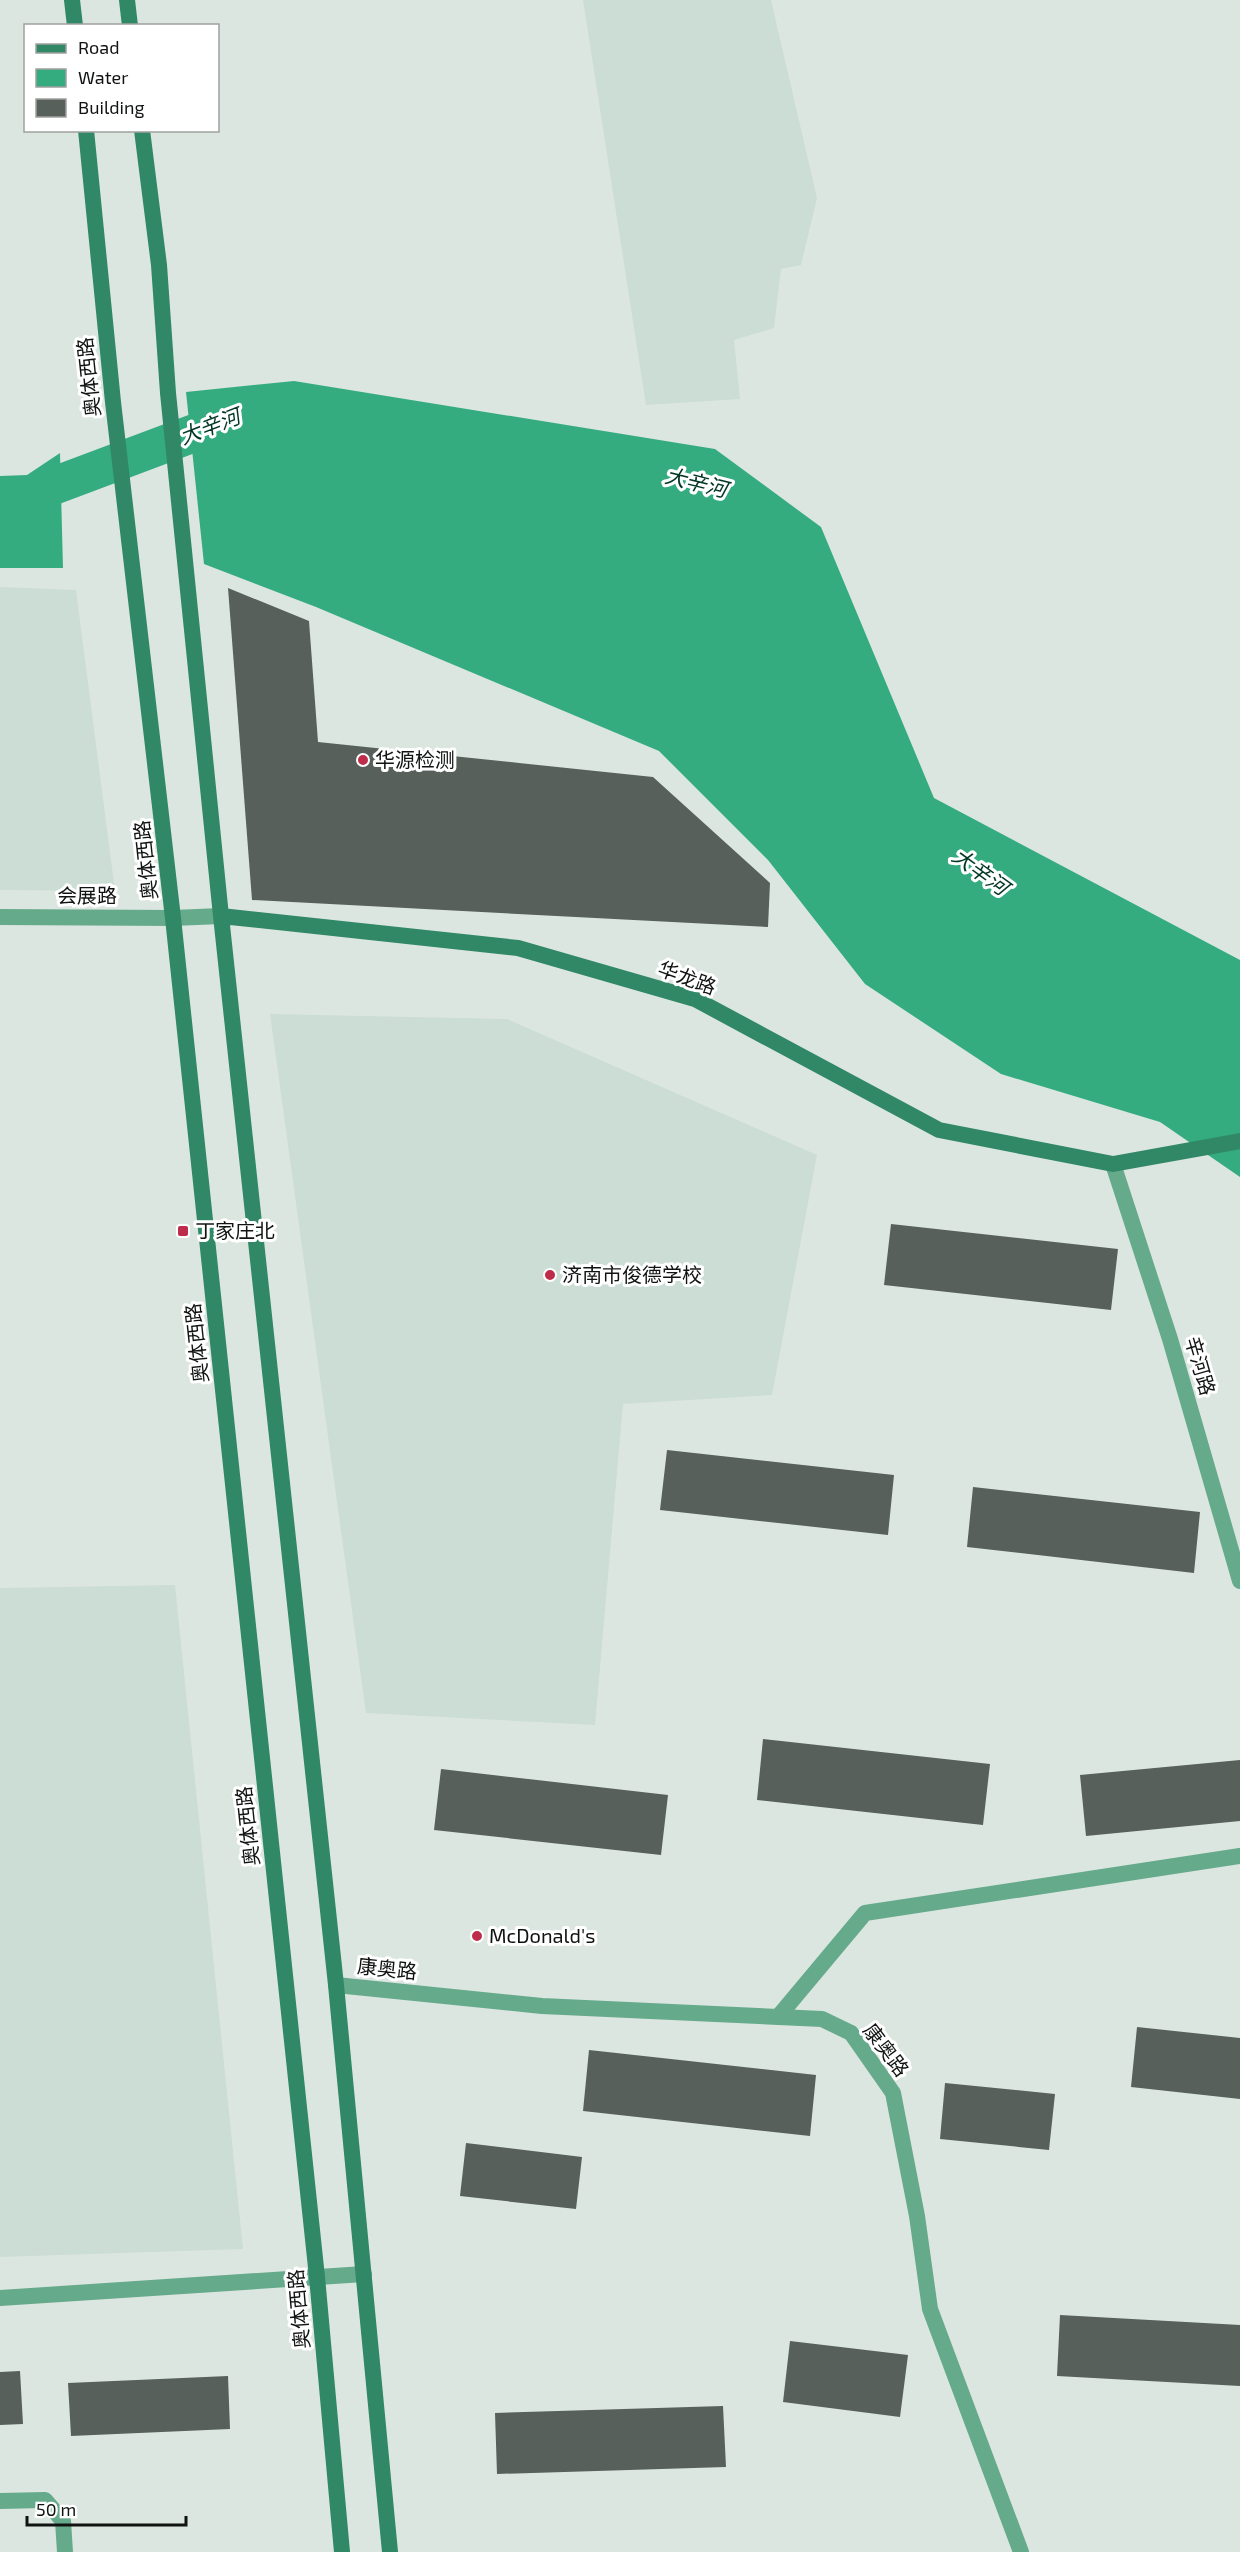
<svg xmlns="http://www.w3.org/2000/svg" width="1240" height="2552" font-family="'Exo 2','Noto Sans SC',sans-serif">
  <rect width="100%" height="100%" fill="#dce6e1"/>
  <path fill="#cbddd4" d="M583,0H771L817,198L801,265L781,269L774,328L734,340L740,399L646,405Z
    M0,587L76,590L115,891L0,890Z
    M270,1014L507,1019L817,1155L772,1395L623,1404L595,1725L366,1713Z
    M175,1585L243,2249L0,2257V1588Z"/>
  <path fill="#35ac80" d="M294,381L715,449L821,527L934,798L1240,960V1177L1160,1122L1001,1074L865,984L768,860L659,751L316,607L204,564L186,392Z
    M60,453L63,568H0V476L27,475Z"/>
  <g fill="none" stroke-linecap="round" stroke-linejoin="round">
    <path stroke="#35ac80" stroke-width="38" d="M0,506L237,417"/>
  </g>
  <path fill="#57605b" d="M228,588L309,621L318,742L653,777L770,883L768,927L252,900Z
    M891,1224L1118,1249L1111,1310L884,1285Z
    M667,1450L894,1475L888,1535L660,1510Z
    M973,1487L1200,1512L1194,1573L967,1547Z
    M763,1739L990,1764L983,1825L757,1800Z
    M1240,1760V1821L1086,1836L1080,1775Z
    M441,1769L668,1795L661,1855L434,1830Z
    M1137,2027L1240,2038V2099L1131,2087Z
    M589,2050L816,2075L810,2136L583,2111Z
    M945,2083L1055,2094L1049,2150L940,2139Z
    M466,2143L582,2157L576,2209L460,2196Z
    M1060,2315L1240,2325V2386L1057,2376Z
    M790,2341L908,2355L900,2417L783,2402Z
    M20,2371L23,2424L0,2425V2372Z
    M228,2376L230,2429L71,2436L68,2383Z
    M723,2406L726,2467L497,2474L495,2413Z"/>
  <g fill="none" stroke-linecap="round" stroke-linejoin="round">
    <path stroke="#66aa8c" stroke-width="16" d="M173,918L221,916
      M336,1985L542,2006L822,2019L851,2033L893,2093L917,2216L930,2309L1021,2552
      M778,2017L865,1913L1240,1856
      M0,2298L364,2274
      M0,2501L45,2500L63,2521L65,2552"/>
    <path stroke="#66aa8c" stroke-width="16" d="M0,917L173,918
      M1113,1164L1170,1339L1240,1581"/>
    <path stroke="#308866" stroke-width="16" d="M72,0L75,26
      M127,0L130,26
      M86,130L113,402L173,918L317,2277L342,2552
      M142,130L159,265L168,393L221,916L336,1985L390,2552
      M221,916L518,948L695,999L939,1130L1113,1164L1240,1141"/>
  </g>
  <g fill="#bd2c4b" stroke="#fff" stroke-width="2">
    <circle cx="363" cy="760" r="6"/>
    <rect x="177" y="1225" width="12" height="12" rx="3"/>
    <circle cx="550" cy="1275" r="6"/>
    <circle cx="477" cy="1936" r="6"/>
  </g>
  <g text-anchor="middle" stroke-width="6" stroke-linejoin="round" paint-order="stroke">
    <g font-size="20" fill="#101311" stroke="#fff">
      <text transform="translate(89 377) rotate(-96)" y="7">奥体西路</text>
      <text transform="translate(146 860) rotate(-96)" y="7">奥体西路</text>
      <text x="87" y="903">会展路</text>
      <text transform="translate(687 978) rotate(20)" y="7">华龙路</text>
      <text transform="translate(197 1343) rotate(-96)" y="7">奥体西路</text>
      <text transform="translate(1200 1366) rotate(74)" y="7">辛河路</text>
      <text transform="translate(248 1826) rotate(-96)" y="7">奥体西路</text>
      <text transform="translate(387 1969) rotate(6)" y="7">康奥路</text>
      <text transform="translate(886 2050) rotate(53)" y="7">康奥路</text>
      <text transform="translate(299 2309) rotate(-95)" y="7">奥体西路</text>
    </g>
    <g font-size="20" fill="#101311" stroke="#fff" text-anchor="start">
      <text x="375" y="767">华源检测</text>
      <text x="195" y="1238">丁家庄北</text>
      <text x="562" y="1282">济南市俊德学校</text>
      <text x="489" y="1943">McDonald's</text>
    </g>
    <g font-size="21" font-style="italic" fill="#033725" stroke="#fff">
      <text transform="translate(210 427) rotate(-21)" y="7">大辛河</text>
      <text transform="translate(696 483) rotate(14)" y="7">大辛河</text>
      <text transform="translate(980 872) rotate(36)" y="7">大辛河</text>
    </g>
  </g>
  <rect x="24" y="24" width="195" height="108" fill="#ffffff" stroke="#9fa1a0" stroke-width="1.5"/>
  <rect x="36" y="44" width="30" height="9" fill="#308866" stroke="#9fa1a0" stroke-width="1.5"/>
  <text x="78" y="54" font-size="18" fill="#101311">Road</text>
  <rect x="36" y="69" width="30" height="18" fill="#35ac80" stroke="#9fa1a0" stroke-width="1.5"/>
  <text x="78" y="84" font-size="18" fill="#101311">Water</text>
  <rect x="36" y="99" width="30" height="18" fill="#57605b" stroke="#9fa1a0" stroke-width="1.5"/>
  <text x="78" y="114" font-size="18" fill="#101311">Building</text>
  <path d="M27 2516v9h159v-9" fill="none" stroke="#101311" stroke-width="3"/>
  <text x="36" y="2516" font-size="18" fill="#101311" stroke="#ffffff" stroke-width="4.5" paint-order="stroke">50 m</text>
</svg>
